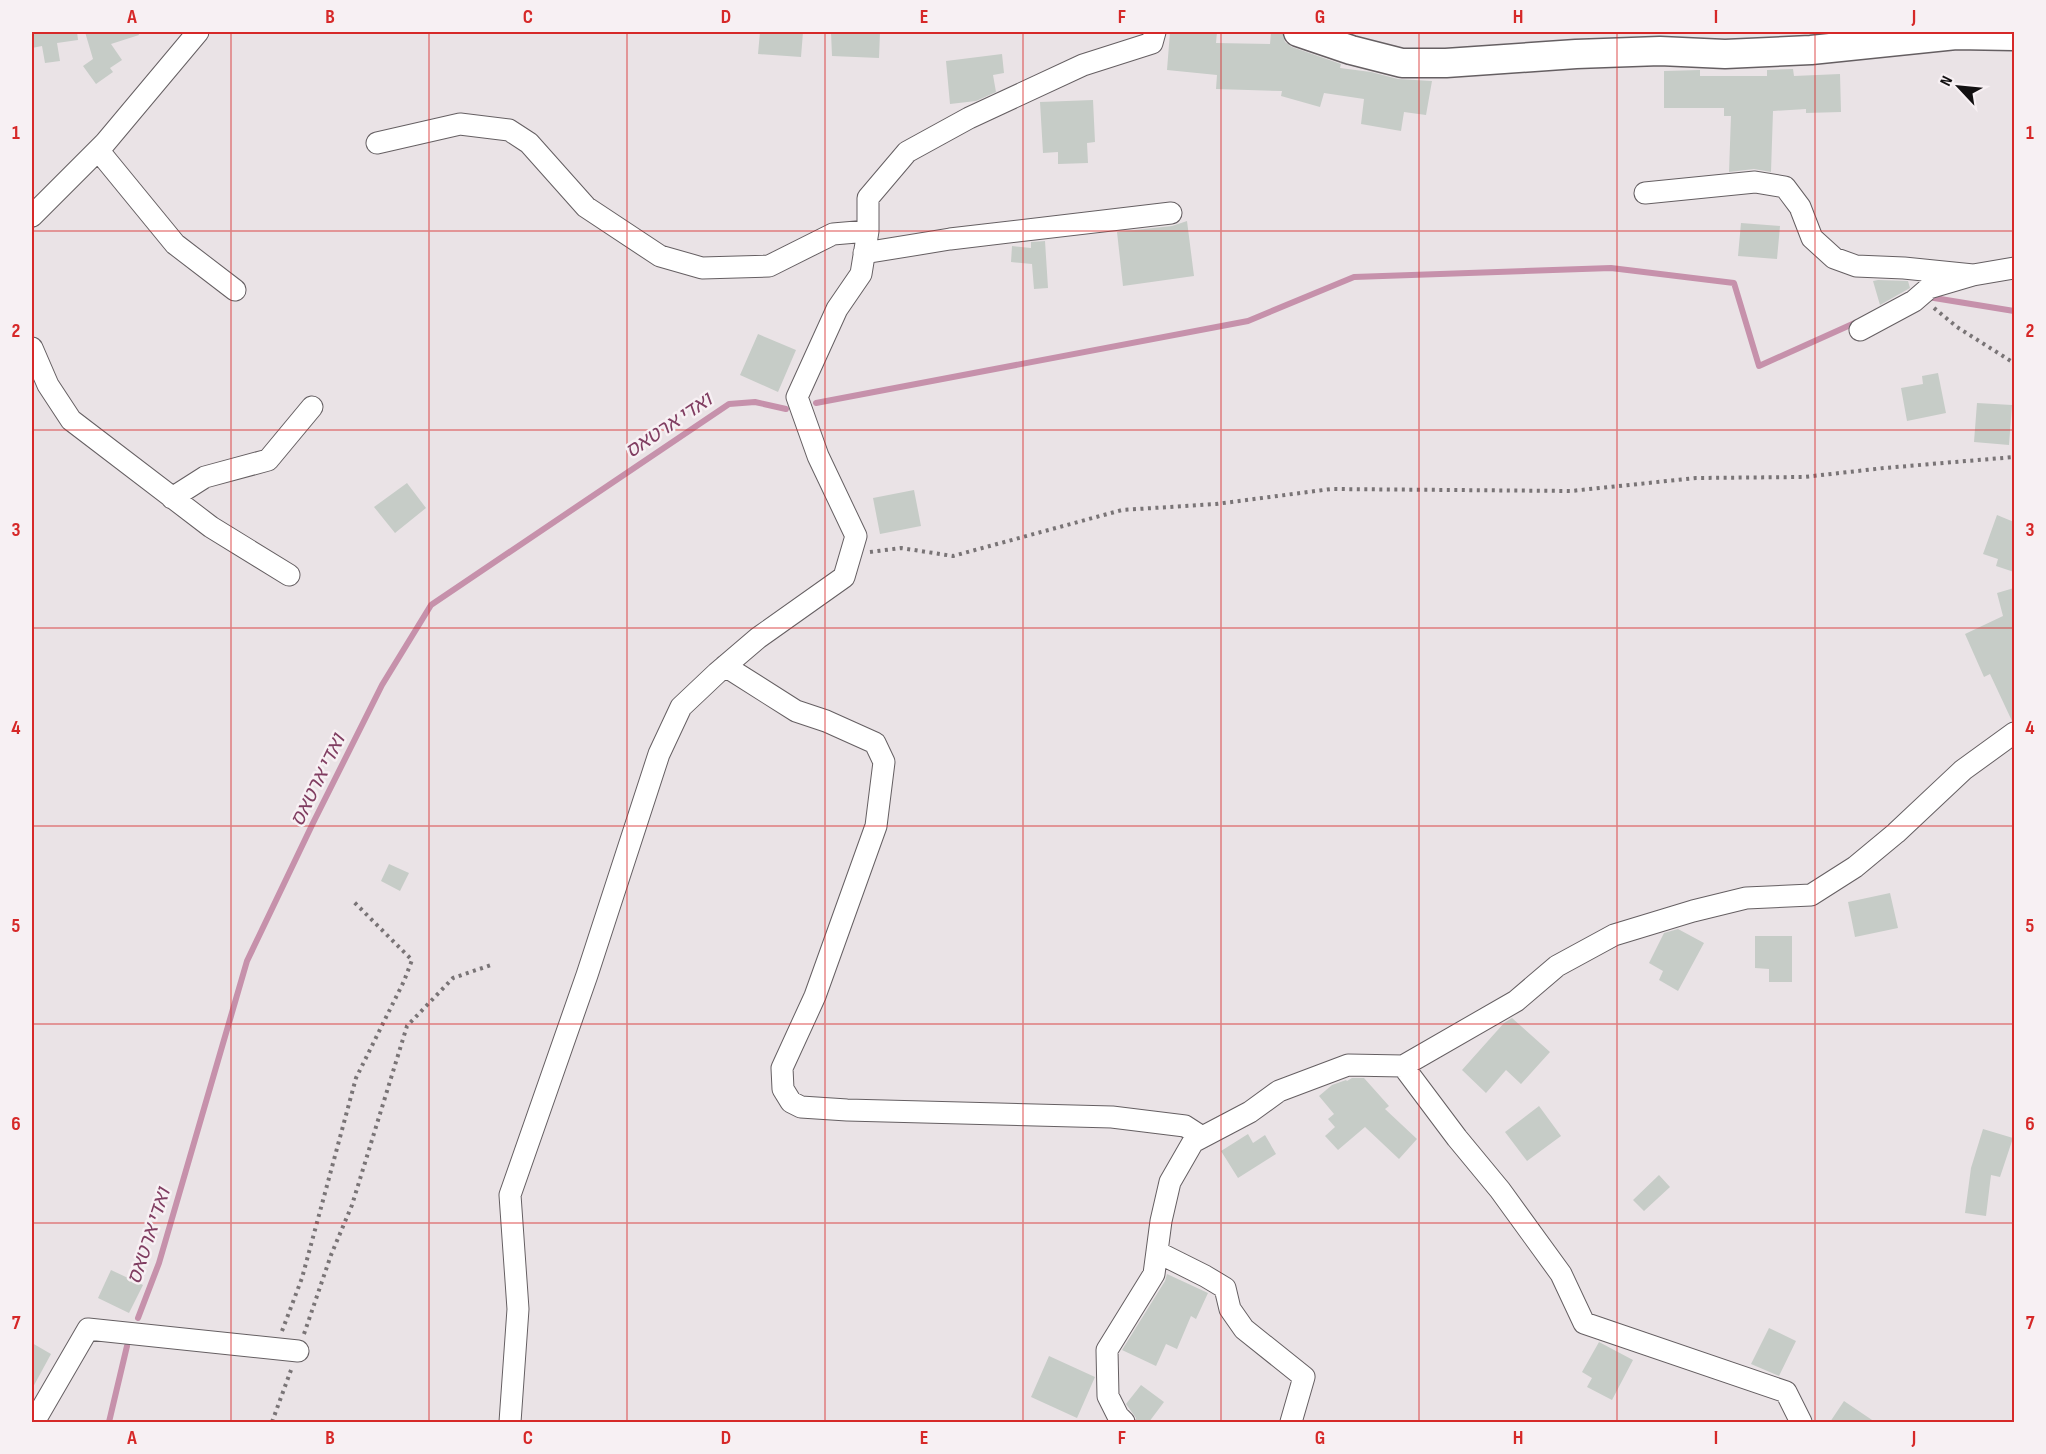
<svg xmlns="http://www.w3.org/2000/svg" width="2046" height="1454" font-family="'Sofia Sans Condensed','Noto Sans Hebrew',sans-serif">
  <rect width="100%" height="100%" fill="#eae3e6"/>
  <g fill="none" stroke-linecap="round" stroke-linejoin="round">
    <path stroke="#c691ab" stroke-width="6" d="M1928,297L2014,311
      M816,403L1248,321L1354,277L1611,268L1734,283L1759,366L1857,322
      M138,1318L159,1263L247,961L313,823L382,685L431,605L729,404L755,402L786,409
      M109,1422L127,1346"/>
  </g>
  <path fill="#c6ccc7" d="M32,32H77L78,40L57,43L60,61L45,63L42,46L32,48Z
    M85,32H138L139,35L111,44L122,60L110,68L113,72L96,84L83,66L93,59Z
    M760,32H803L801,57L758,54Z
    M831,32H880L879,58L832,56Z
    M1170,32H1217L1216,43L1270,44L1271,32H1282L1285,42L1292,47L1341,64L1340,68L1371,72L1398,79L1432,81L1426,115L1404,112L1401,131L1361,124L1364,99L1324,93L1320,107L1281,96L1282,91L1216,89L1217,75L1167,70Z
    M1002,54L1004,73L993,75L996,92L976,101L950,104L946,61Z
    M1793,69L1794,76L1840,74L1841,112L1806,113V109L1773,111L1771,172L1754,169L1729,172L1731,116H1724V108H1664V71L1700,70V76H1767V70Z
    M1093,100L1095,142L1087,143L1088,163L1058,164V152L1043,153L1040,102Z
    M1187,221L1194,276L1123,286L1117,232L1172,226Z
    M1741,223L1780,226L1777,259L1738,256Z
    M1045,241L1048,288L1034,289L1032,264L1011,262L1012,246L1031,248V242Z
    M1878,280L1908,281L1910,288L1880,305L1873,281Z
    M758,334L796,350L778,392L740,375Z
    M1938,373L1946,413L1907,421L1901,388L1923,384L1922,376Z
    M1977,403L2012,405L2009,445L1974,442Z
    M407,483L426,508L395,533L374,507Z
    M914,490L921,526L880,534L873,498Z
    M1997,515L2014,522V572L1996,566L1998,559L1983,554Z
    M2014,588V721H2012L1990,674L1984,677L1965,634L2003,616L1997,593Z
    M389,864L409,873L400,891L381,881Z
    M1890,893L1898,928L1855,937L1848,902Z
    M1678,929L1704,943L1678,991L1659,980L1663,971L1649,963L1664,933Z
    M1755,936H1792V982H1769V969L1755,968Z
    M1512,1018L1550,1052L1521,1084L1506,1070L1486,1093L1462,1070L1504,1023Z
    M1352,1078H1364L1389,1106L1385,1109L1417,1139L1399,1159L1365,1127L1338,1150L1325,1136L1335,1127L1328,1119L1334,1114L1319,1096L1332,1085L1346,1080L1347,1081Z
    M1539,1106L1561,1136L1527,1161L1505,1132Z
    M1983,1129L2013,1138L2000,1177L1991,1175L1986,1216L1965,1213L1971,1168Z
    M1248,1134L1253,1143L1265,1135L1276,1154L1238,1178L1221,1151Z
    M1659,1175L1670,1187L1644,1211L1633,1200Z
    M111,1270L143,1285L129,1313L98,1298Z
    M1167,1274L1208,1293L1196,1319L1191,1316L1177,1349L1166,1344L1156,1366L1122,1350L1165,1281Z
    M1769,1328L1796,1341L1779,1376L1751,1364Z
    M1599,1342L1633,1360L1612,1400L1587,1387L1592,1378L1582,1372Z
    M32,1343L51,1354L32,1389Z
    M1049,1356L1095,1377L1077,1418L1031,1397Z
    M1141,1385L1164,1402L1149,1422H1136V1418L1126,1404Z
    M1844,1401L1875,1422H1830Z"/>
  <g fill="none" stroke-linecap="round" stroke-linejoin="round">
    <g stroke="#655f62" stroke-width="23">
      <path id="street" d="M377,143L460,124L509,130L529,143L586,207L660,256L702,268L769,266L833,234L868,231
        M98,150L175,244L235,290
        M1645,193L1755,182L1785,187L1800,207L1812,238L1834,258L1856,266L1904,268L1973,275
        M32,216L105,143L198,32
        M864,253L950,239L1171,213
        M1860,330L1914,301L1929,288L1973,275L2014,268
        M32,348L48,385L71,420L211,527L289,575
        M172,498L205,477L268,460L312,407
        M725,666L796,711L826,721L875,743L884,762L876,826L815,996L782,1068L783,1089L791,1102L801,1107L847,1110L1112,1117L1185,1126L1202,1137
        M1403,1066L1457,1138L1500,1190L1561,1274L1584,1323L1786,1392L1801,1422
        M1157,1252L1205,1276L1225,1288L1230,1309L1244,1329L1304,1377L1291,1422
        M34,1422L88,1329L298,1351
        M510,1422L518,1309L510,1195L587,975L659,754L681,707L717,673L758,638L844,577L856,536L818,456L797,397L837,309L861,274L868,231V198L907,152L969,118L1083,65L1152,43L1155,32
        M1124,1422L1118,1416L1108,1396L1107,1350L1154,1274L1161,1221L1170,1182L1193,1142L1250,1112L1279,1091L1348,1065L1403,1066L1516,1001L1557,966L1614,935L1693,911L1746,898L1811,895L1855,867L1896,833L1963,770L2014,733"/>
    </g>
    <g stroke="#655f62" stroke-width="31">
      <path id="secondary" d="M1298,32L1351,50L1402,63H1446L1576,54L1660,51L1725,54L1811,50L1956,35L2014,36"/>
    </g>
    <path stroke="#797476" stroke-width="4" stroke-dasharray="3 4.5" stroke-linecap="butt" d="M1934,308L1957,327L2014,363
      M870,552L901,548L953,556L1122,510L1216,504L1331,489L1571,491L1696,478L1804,477L1884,468L2014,457
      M282,1331L302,1278L356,1078L404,981L412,960L353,901
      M304,1334L331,1255L352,1205L407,1026L453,978L491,965
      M272,1422L291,1370"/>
    <use href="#street" stroke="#fff" stroke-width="21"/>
    <use href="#secondary" stroke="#fff" stroke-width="28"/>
  </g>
  <path fill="none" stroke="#d62828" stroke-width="1.5" stroke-opacity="0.55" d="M231,32V1422M429,32V1422M627,32V1422M825,32V1422M1023,32V1422M1221,32V1422M1419,32V1422M1617,32V1422M1815,32V1422M32,231H2014M32,430H2014M32,628H2014M32,826H2014M32,1024H2014M32,1223H2014"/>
  <g text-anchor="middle" stroke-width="5" stroke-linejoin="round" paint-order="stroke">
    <g font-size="20" font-style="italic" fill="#803d61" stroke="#f7f0f3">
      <text transform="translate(668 425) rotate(-34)" y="7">ואדי ארטאס</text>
      <text transform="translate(317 780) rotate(-64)" y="7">ואדי ארטאס</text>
      <text transform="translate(148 1236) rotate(-72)" y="7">ואדי ארטאס</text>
    </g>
  </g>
  <rect width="2046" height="1454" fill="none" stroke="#f7f0f3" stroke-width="66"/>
  <g transform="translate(1959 87) rotate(296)" stroke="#f7f0f3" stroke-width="4.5" paint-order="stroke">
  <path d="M0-4.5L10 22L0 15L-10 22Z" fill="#121011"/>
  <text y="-9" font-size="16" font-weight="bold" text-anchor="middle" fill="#121011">N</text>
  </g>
  <rect x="33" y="33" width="1980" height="1388" fill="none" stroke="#d62828" stroke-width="2"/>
  <g font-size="20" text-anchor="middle" font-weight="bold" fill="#d62828">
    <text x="132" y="23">A</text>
    <text x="330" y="23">B</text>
    <text x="528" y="23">C</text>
    <text x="726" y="23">D</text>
    <text x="924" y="23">E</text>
    <text x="1122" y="23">F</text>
    <text x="1320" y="23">G</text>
    <text x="1518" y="23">H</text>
    <text x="1716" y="23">I</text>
    <text x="1914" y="23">J</text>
    <text x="16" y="139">1</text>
    <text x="2030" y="139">1</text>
    <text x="16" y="337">2</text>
    <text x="2030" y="337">2</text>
    <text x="16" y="536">3</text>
    <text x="2030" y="536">3</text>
    <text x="16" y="734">4</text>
    <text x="2030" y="734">4</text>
    <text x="16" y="932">5</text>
    <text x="2030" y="932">5</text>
    <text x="16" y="1130">6</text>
    <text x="2030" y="1130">6</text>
    <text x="16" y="1329">7</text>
    <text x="2030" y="1329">7</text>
    <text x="132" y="1444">A</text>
    <text x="330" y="1444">B</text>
    <text x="528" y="1444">C</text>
    <text x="726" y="1444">D</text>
    <text x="924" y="1444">E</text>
    <text x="1122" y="1444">F</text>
    <text x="1320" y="1444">G</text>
    <text x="1518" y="1444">H</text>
    <text x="1716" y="1444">I</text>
    <text x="1914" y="1444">J</text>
  </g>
</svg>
